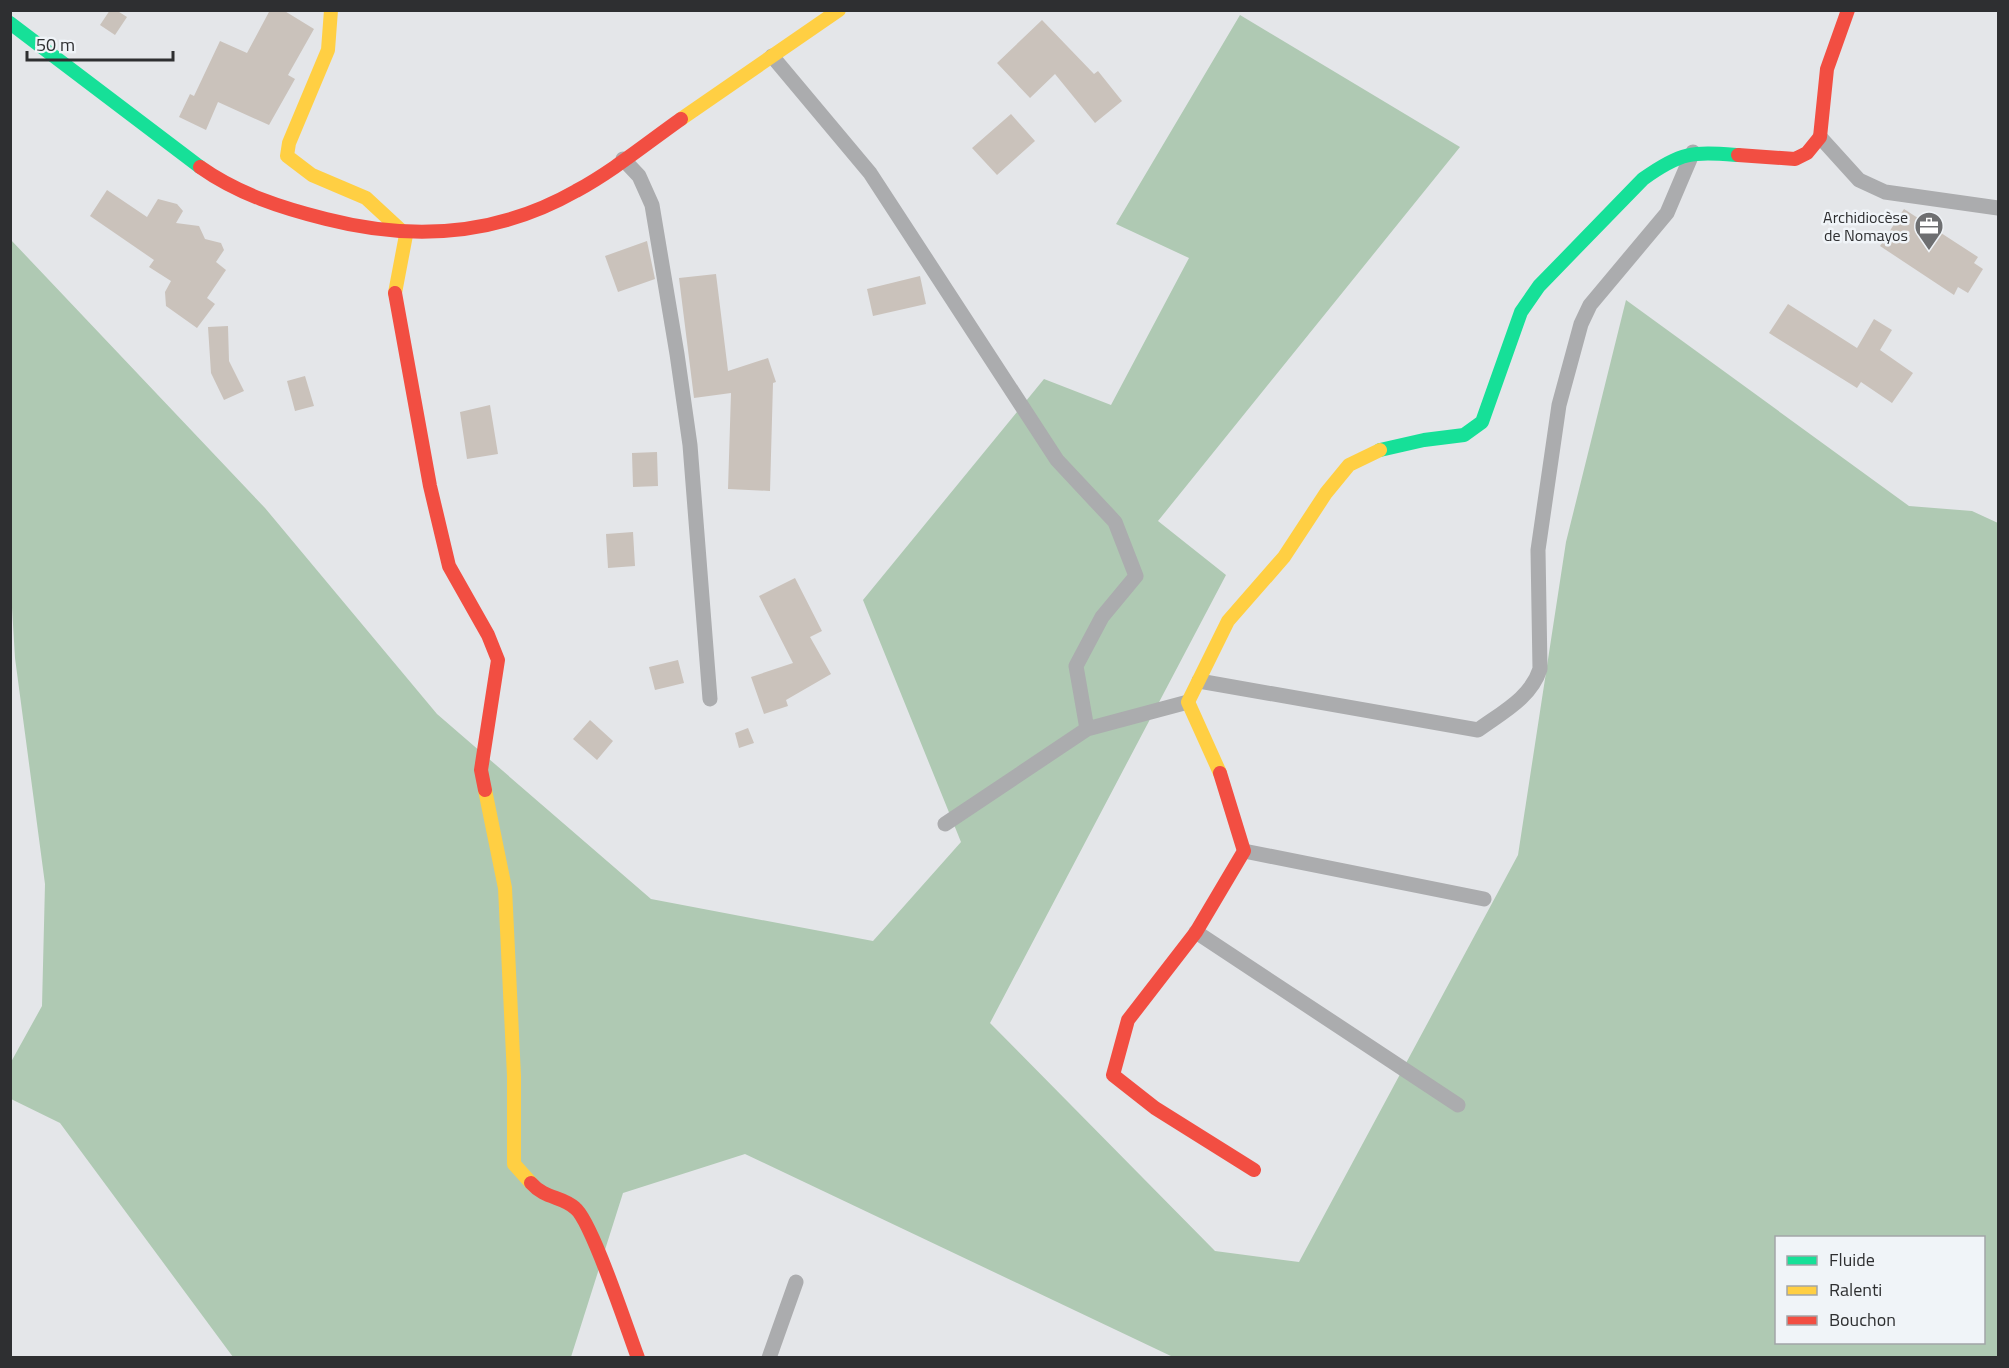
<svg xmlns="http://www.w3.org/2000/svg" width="2009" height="1368" font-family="'Titillium Web',sans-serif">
  <rect width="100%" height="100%" fill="#e4e6e9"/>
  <path fill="#afc9b3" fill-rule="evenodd" d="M1240,15L1460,147L1158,521L1226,575L990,1023L1215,1251L1299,1262L1518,855L1566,542L1626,300L1909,506L1972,511L1998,523V1357H1173L745,1154L623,1193L571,1357H233L60,1123L11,1099V1062L42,1006L45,884L15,658L11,591V240L265,508L437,714L651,899L873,941L961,842L863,600L1044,379L1111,405L1189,258L1116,224ZM1776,1238H1984V1342H1776Z"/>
  <path fill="#cac2bb" d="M110,10H116L127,17L115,35L100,25Z
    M270,10H283L314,29L288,75L295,79L269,125L218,102L206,130L179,117L190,94L194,96L220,41L247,53Z
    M1042,20L1094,74L1098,71L1122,101L1095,123L1055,74L1030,98L997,63Z
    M1011,114L1035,141L997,175L972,148Z
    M107,190L147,217L158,199L177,204L183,211L176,223L199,226L205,239L221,243L224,250L216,262L226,270L207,298L215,304L197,328L166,306L165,292L171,281L149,267L154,260L90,216Z
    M1904,209L1978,257L1974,263L1983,269L1968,293L1958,287L1954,295L1880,246Z
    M647,241L655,279L618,292L605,256Z
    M716,274L728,371L768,358L776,382L773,383L770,491L728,489L731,393L694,398L679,278Z
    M920,276L926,304L873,316L867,289Z
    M1788,304L1857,348L1874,319L1892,330L1880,350L1913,373L1892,403L1861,382L1857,388L1769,333Z
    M228,326L229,361L244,391L224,400L211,373L208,327Z
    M305,376L314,406L295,411L287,381Z
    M490,405L498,454L467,459L460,412Z
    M657,452L658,486L633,487L632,453Z
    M633,532L635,566L608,568L606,534Z
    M795,578L822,631L810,637L831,674L786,700L788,706L764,714L751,677L793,663L759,596Z
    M678,660L684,683L655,690L649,667Z
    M590,720L613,741L597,760L573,739Z
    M748,728L754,743L739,748L735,733Z"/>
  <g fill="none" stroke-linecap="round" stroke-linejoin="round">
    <path stroke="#abacae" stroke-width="15" d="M772,56L870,173L1057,460L1115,522L1136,576L1102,617L1076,666L1087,729
      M1820,137L1859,180L1885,192L1998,208
      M623,159L639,176L652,205L677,354L690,445L710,699
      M1199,681L1478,730C1501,713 1531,698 1540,669L1538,550L1559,405L1581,324L1590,305L1667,213L1693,152
      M945,824L1087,729L1188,702
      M1244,851L1484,899
      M1196,932L1458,1105
      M769,1358L796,1282"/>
    <path stroke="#16e098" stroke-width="14" d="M10,23L200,167
      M1380,450L1424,440L1464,435L1482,422L1521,312L1539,286L1643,179C1682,151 1692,152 1738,155"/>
    <path stroke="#ffcf43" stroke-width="14" d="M331,10L328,50L289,143L287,156L312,175L366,198L406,235L395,293
      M681,119L839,10
      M1220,773L1188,702L1228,621L1284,557L1326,493L1349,465L1380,450
      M485,790L505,888L514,1076V1164L531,1183"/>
    <path stroke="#f24e42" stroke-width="14" d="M1738,155L1795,159L1807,153L1820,137L1827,69L1848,10
      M200,167C238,194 282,208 326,219C412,241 497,236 576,191C613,171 647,143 681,119
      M395,293L430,486L449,566L488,635L498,660L481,770L485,790
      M1220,773L1244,851L1196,932L1128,1020L1113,1075L1155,1108L1254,1170
      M531,1183C545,1199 562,1196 575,1208C592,1221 628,1332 638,1358"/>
  </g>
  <defs>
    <g id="office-pin" transform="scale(1.5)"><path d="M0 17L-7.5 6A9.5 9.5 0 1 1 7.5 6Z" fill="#6e6f71" stroke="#f0f4f8"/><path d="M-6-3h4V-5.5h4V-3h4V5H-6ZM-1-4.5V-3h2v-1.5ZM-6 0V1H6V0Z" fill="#fff"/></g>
  </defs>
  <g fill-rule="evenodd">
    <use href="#office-pin" x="1929" y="226"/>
  </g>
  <g text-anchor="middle" stroke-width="5" stroke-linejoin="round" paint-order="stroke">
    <g font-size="16" fill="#2e2f31" stroke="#f0f4f8" text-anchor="end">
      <text x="1908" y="223">Archidiocèse<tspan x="1908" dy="18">de Nomayos</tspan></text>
    </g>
  </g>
  <rect width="2009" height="1368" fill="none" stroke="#2e2f31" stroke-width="24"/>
  <rect x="1775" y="1236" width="210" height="108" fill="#f0f4f8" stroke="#a2a5a8" stroke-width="1.5"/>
  <rect x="1787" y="1256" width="30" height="9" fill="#16e098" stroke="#a2a5a8" stroke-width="1.5"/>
  <text x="1829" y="1266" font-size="18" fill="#2e2f31">Fluide</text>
  <rect x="1787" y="1286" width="30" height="9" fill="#ffcf43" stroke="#a2a5a8" stroke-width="1.5"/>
  <text x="1829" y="1296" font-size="18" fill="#2e2f31">Ralenti</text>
  <rect x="1787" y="1316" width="30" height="9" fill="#f24e42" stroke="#a2a5a8" stroke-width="1.5"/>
  <text x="1829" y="1326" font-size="18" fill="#2e2f31">Bouchon</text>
  <path d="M27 51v9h146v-9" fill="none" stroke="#2e2f31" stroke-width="3"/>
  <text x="36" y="51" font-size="18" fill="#2e2f31" stroke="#f0f4f8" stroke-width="4.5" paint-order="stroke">50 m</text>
</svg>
